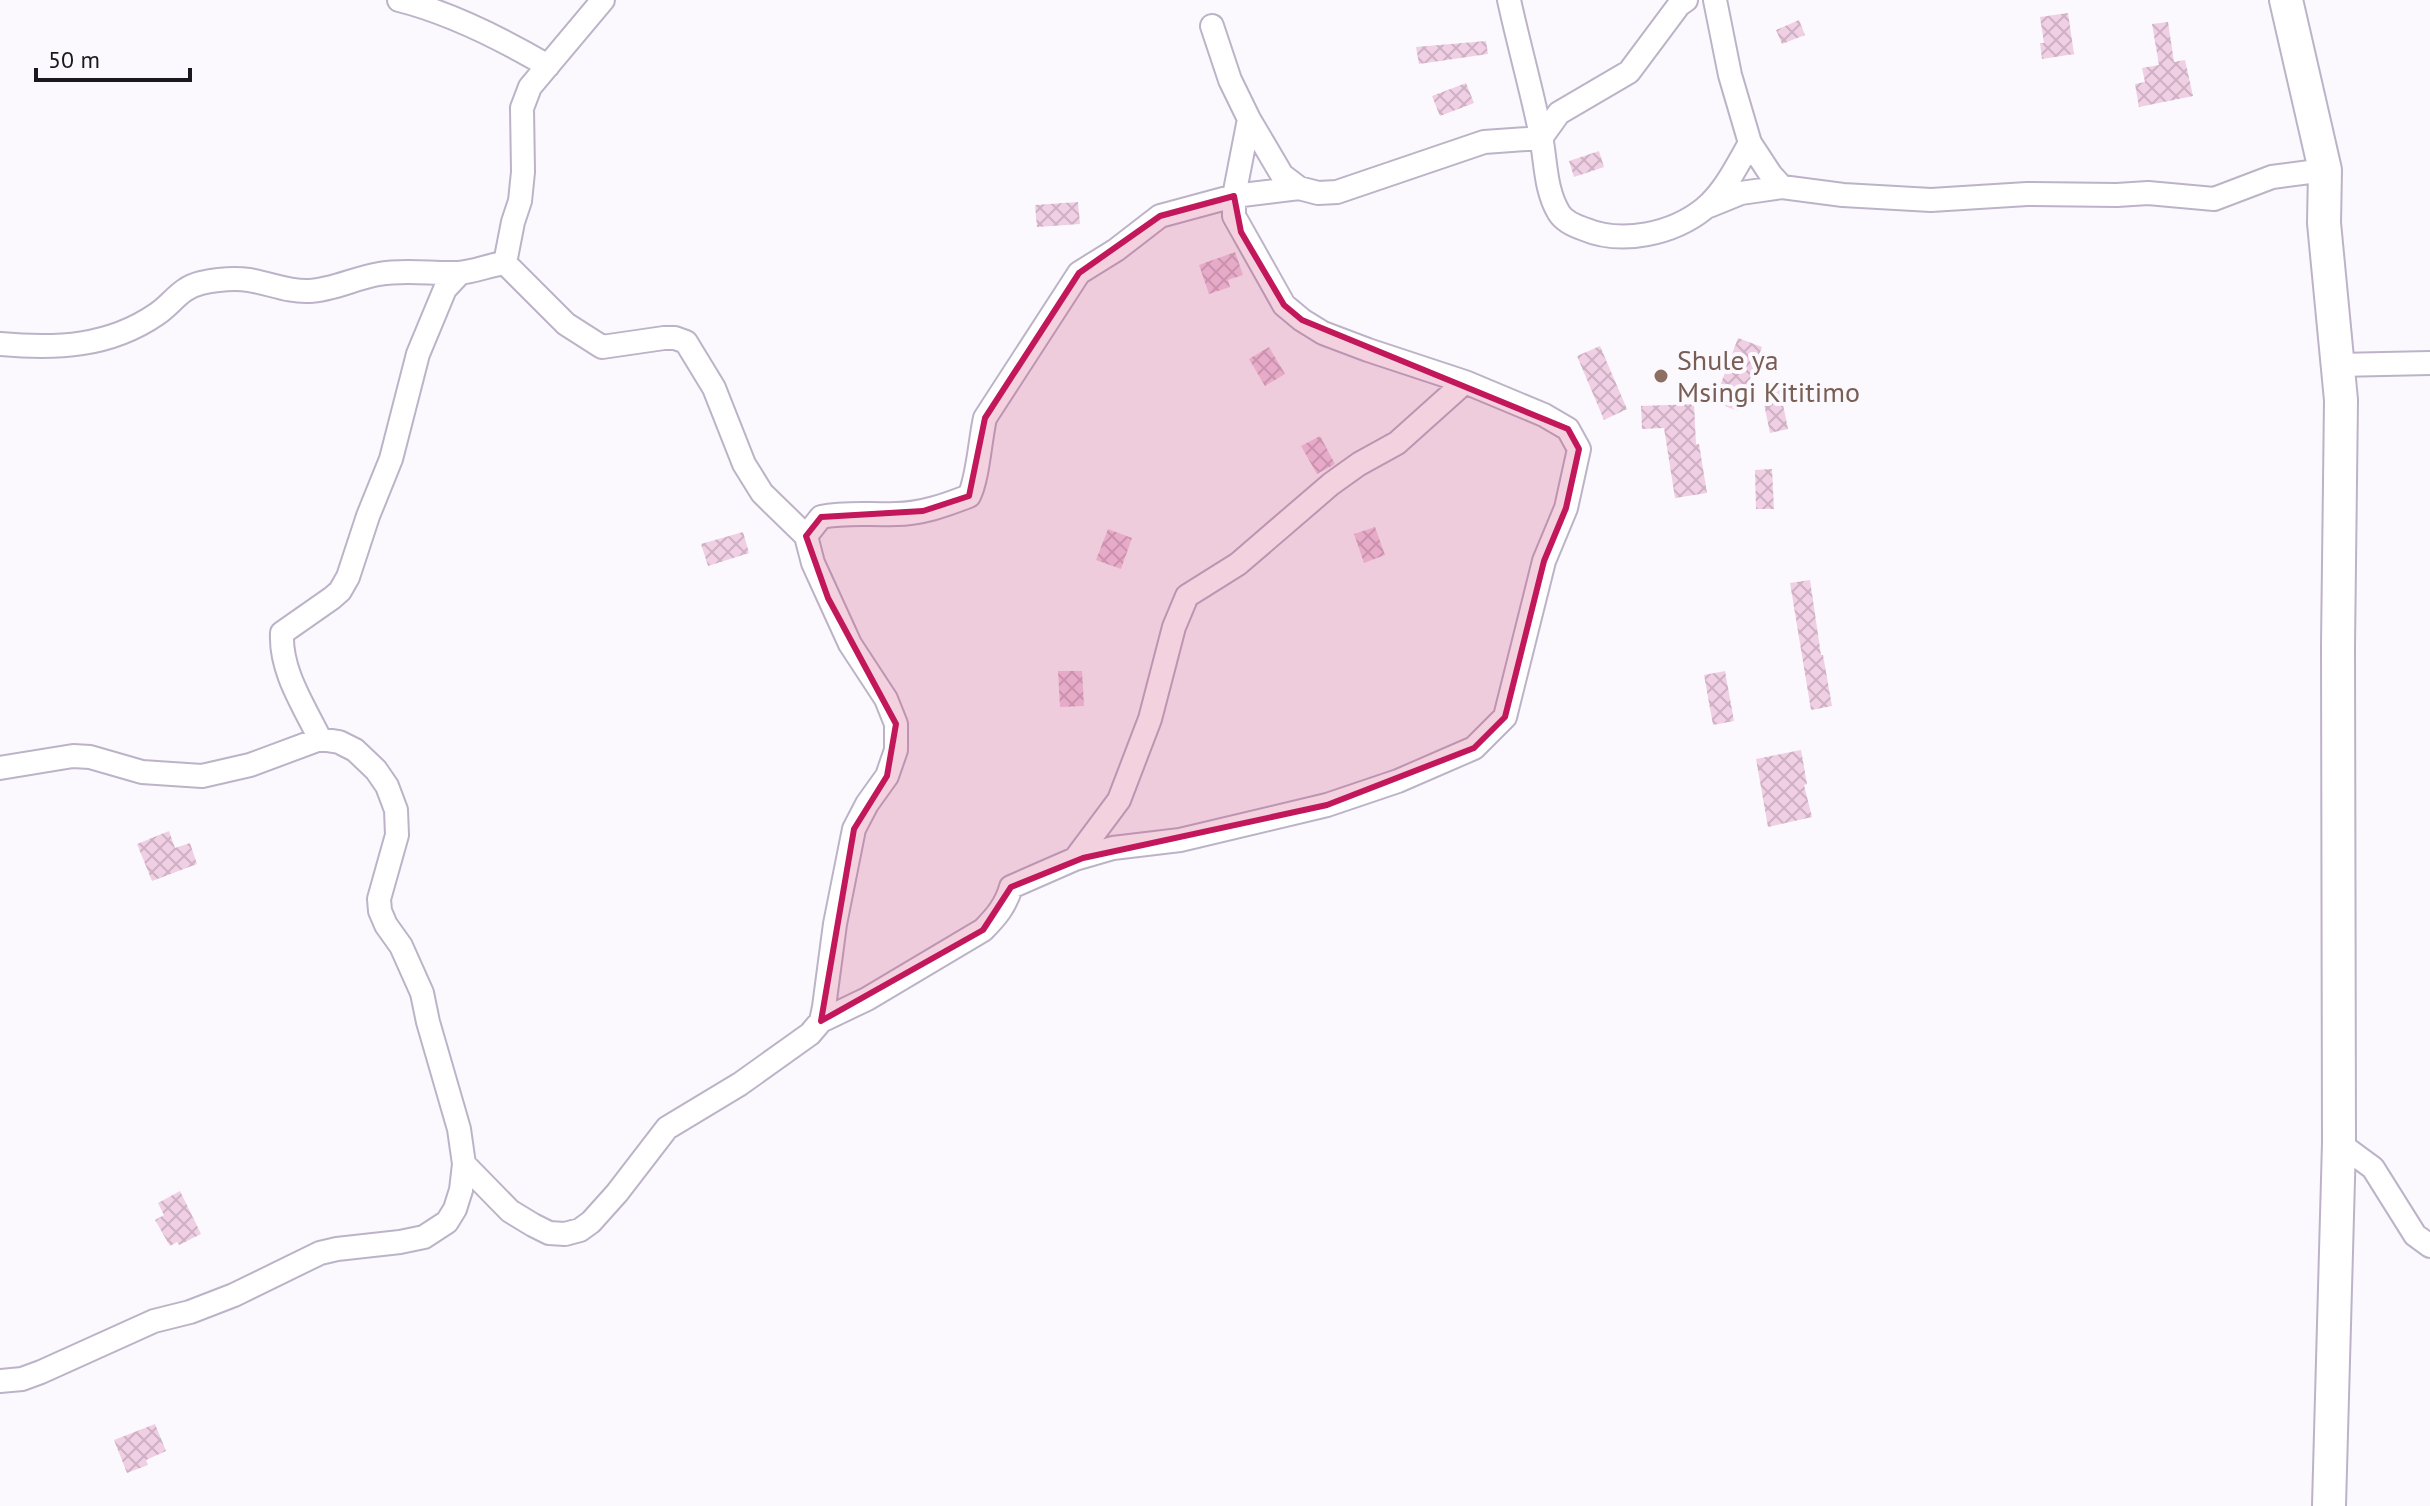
<svg xmlns="http://www.w3.org/2000/svg" width="2430" height="1506" font-family="'PT Sans',sans-serif">
  <defs>
    <pattern id="building-cross-hatch" width="8" height="8" patternUnits="userSpaceOnUse" patternTransform="scale(2)"><rect width="8" height="8" fill="#f0cfe4"/><path d="M0 0l8 8M0 8l8-8" fill="none" stroke="#cdb1c3"/></pattern>
  </defs>
  <rect width="100%" height="100%" fill="#fbf9fd"/>
  <path fill="url(#building-cross-hatch)" d="M2068,13L2074,54L2042,59L2040,43H2044L2040,17Z
    M1799,20L1805,35L1782,44L1776,30Z
    M2168,22L2174,62L2185,60L2193,96L2139,107L2135,84L2145,82L2142,68L2159,65L2152,24Z
    M1486,41L1488,54L1419,64L1416,47Z
    M1466,83L1474,103L1440,116L1432,96Z
    M1599,151L1604,167L1574,177L1569,161Z
    M1078,202L1080,224L1037,227L1035,205Z
    M1235,252L1243,275L1228,280L1230,287L1209,294L1199,265Z
    M1738,338L1762,347L1738,411L1714,402Z
    M1600,346L1627,409L1604,420L1577,356Z
    M1269,347L1285,374L1265,386L1249,359Z
    M1780,390L1788,429L1770,433L1762,394Z
    M1694,404L1696,444H1699L1707,493L1675,498L1664,428L1642,429L1641,406Z
    M1320,436L1335,464L1317,474L1301,446Z
    M1772,469L1774,509H1756L1755,470Z
    M1375,527L1385,555L1364,563L1354,534Z
    M1108,529L1132,538L1121,569L1096,560Z
    M743,532L749,553L708,566L701,544Z
    M1810,580L1821,655H1823L1832,706L1811,710L1790,583Z
    M1058,671H1082L1084,706L1060,707Z
    M1725,671L1734,721L1713,725L1704,675Z
    M1801,750L1807,784L1804,785L1812,817L1768,827L1756,759Z
    M169,831L175,848L190,843L197,864L152,881L137,844Z
    M180,1191L201,1234L179,1245L177,1242L170,1246L155,1220L164,1215L158,1203Z
    M155,1424L166,1451L146,1460L148,1465L127,1473L114,1440Z"/>
  <g fill="none" stroke-linecap="round" stroke-linejoin="round">
    <g stroke="#bcb3c8" stroke-width="26">
      <path id="minor" d="M399,0C451,13 502,39 548,66
        M1509,0C1519,46 1532,91 1541,136C1546,162 1545,190 1559,213C1564,221 1575,226 1584,229C1622,245 1673,234 1705,208C1725,191 1737,165 1750,143
        M1715,0L1730,75L1750,143L1771,175L1782,187L1843,195L1931,200L2027,194L2117,195L2148,193L2214,199L2272,177L2325,170
        M1212,26L1230,80L1249,119L1282,175L1299,188L1318,193L1337,192L1484,142L1541,138L1559,113L1629,72L1679,5L1686,0
        M1709,206L1741,193L1782,187
        M0,344C57,349 109,347 157,314C173,303 180,288 201,283C215,280 234,278 249,280C269,283 288,292 309,291C333,290 355,278 379,274C405,269 432,274 458,273C474,272 489,265 505,263L513,222L520,201L523,172L522,108L530,87L603,0
        M2338,365L2430,363
        M806,536L821,517C846,512 870,515 896,514C921,514 946,505 969,496C978,478 980,440 985,418L1079,273L1116,250L1160,216L1234,196L1299,188
        M320,739C304,706 280,671 282,633L332,598L340,591L348,577L368,516L391,459L418,354L445,289L460,273
        M0,768L73,756L90,757L142,772L202,776L250,765L320,739L339,742L355,750L376,770L387,786L396,810L397,835L379,899L380,911L386,925L401,946L422,993L428,1022L459,1129L464,1164L461,1190L455,1209L447,1222L424,1237L400,1242L337,1249L320,1253L234,1295L190,1312L154,1321L41,1372L22,1379L0,1381
        M1075,859L1119,800L1150,719L1174,627L1187,596L1238,564L1331,484L1359,464L1397,443L1465,382
        M821,1021L867,999L983,930C996,917 1006,905 1011,887L1075,859L1113,848L1180,840L1327,805L1398,781L1474,748L1505,717L1544,561L1566,508L1579,449L1568,429L1544,415L1465,382L1368,350L1323,333L1302,320L1284,305L1234,216V196L1249,119
        M2339,1143L2373,1168L2415,1235L2430,1246
        M464,1164L510,1211L533,1225L549,1233L565,1234L580,1230L591,1222L617,1193L667,1128L740,1084L810,1034L821,1021L824,1007L835,924L854,829L867,804L887,776L896,750V724L886,699L850,644L813,563L806,536L762,493L744,464L714,388L686,342L675,338H664L602,347L566,324L505,263"/>
    </g>
    <g stroke="#bcb3c8" stroke-width="36">
      <path id="highway" d="M2286,0L2325,170L2324,223L2341,400L2338,646L2339,1143L2329,1506"/>
    </g>
    <use href="#minor" stroke="#fff" stroke-width="22"/>
    <use href="#highway" stroke="#fff" stroke-width="32"/>
  </g>
  <path fill="#c2185b" fill-opacity="0.2" stroke="#c2185b" stroke-width="6" stroke-linejoin="round" d="M1234,196L1241,232L1284,305L1302,320L1568,429L1579,449L1566,508L1544,561L1505,717L1474,748L1327,805L1083,858L1011,887L983,930L821,1021L854,829L887,776L896,724L828,598L806,536L821,517L923,511L969,496L985,418L1079,273L1160,216Z"/>
  <circle fill="#8d6e63" stroke="#fbf9fd" stroke-width="3" cx="1661" cy="376" r="8"/>
  <g text-anchor="middle" stroke-width="8" stroke-linejoin="round" paint-order="stroke">
    <g font-size="28" fill="#785e54" stroke="#fbf9fd" text-anchor="start">
      <text x="1677" y="370">Shule ya<tspan x="1677" dy="32">Msingi Kititimo</tspan></text>
    </g>
  </g>
  <path d="M36 68v12h154v-12" fill="none" stroke="#1b181f" stroke-width="4"/>
  <text x="48" y="68" font-size="24" fill="#1b181f" stroke="#fbf9fd" stroke-width="6" paint-order="stroke">50 m</text>
</svg>
